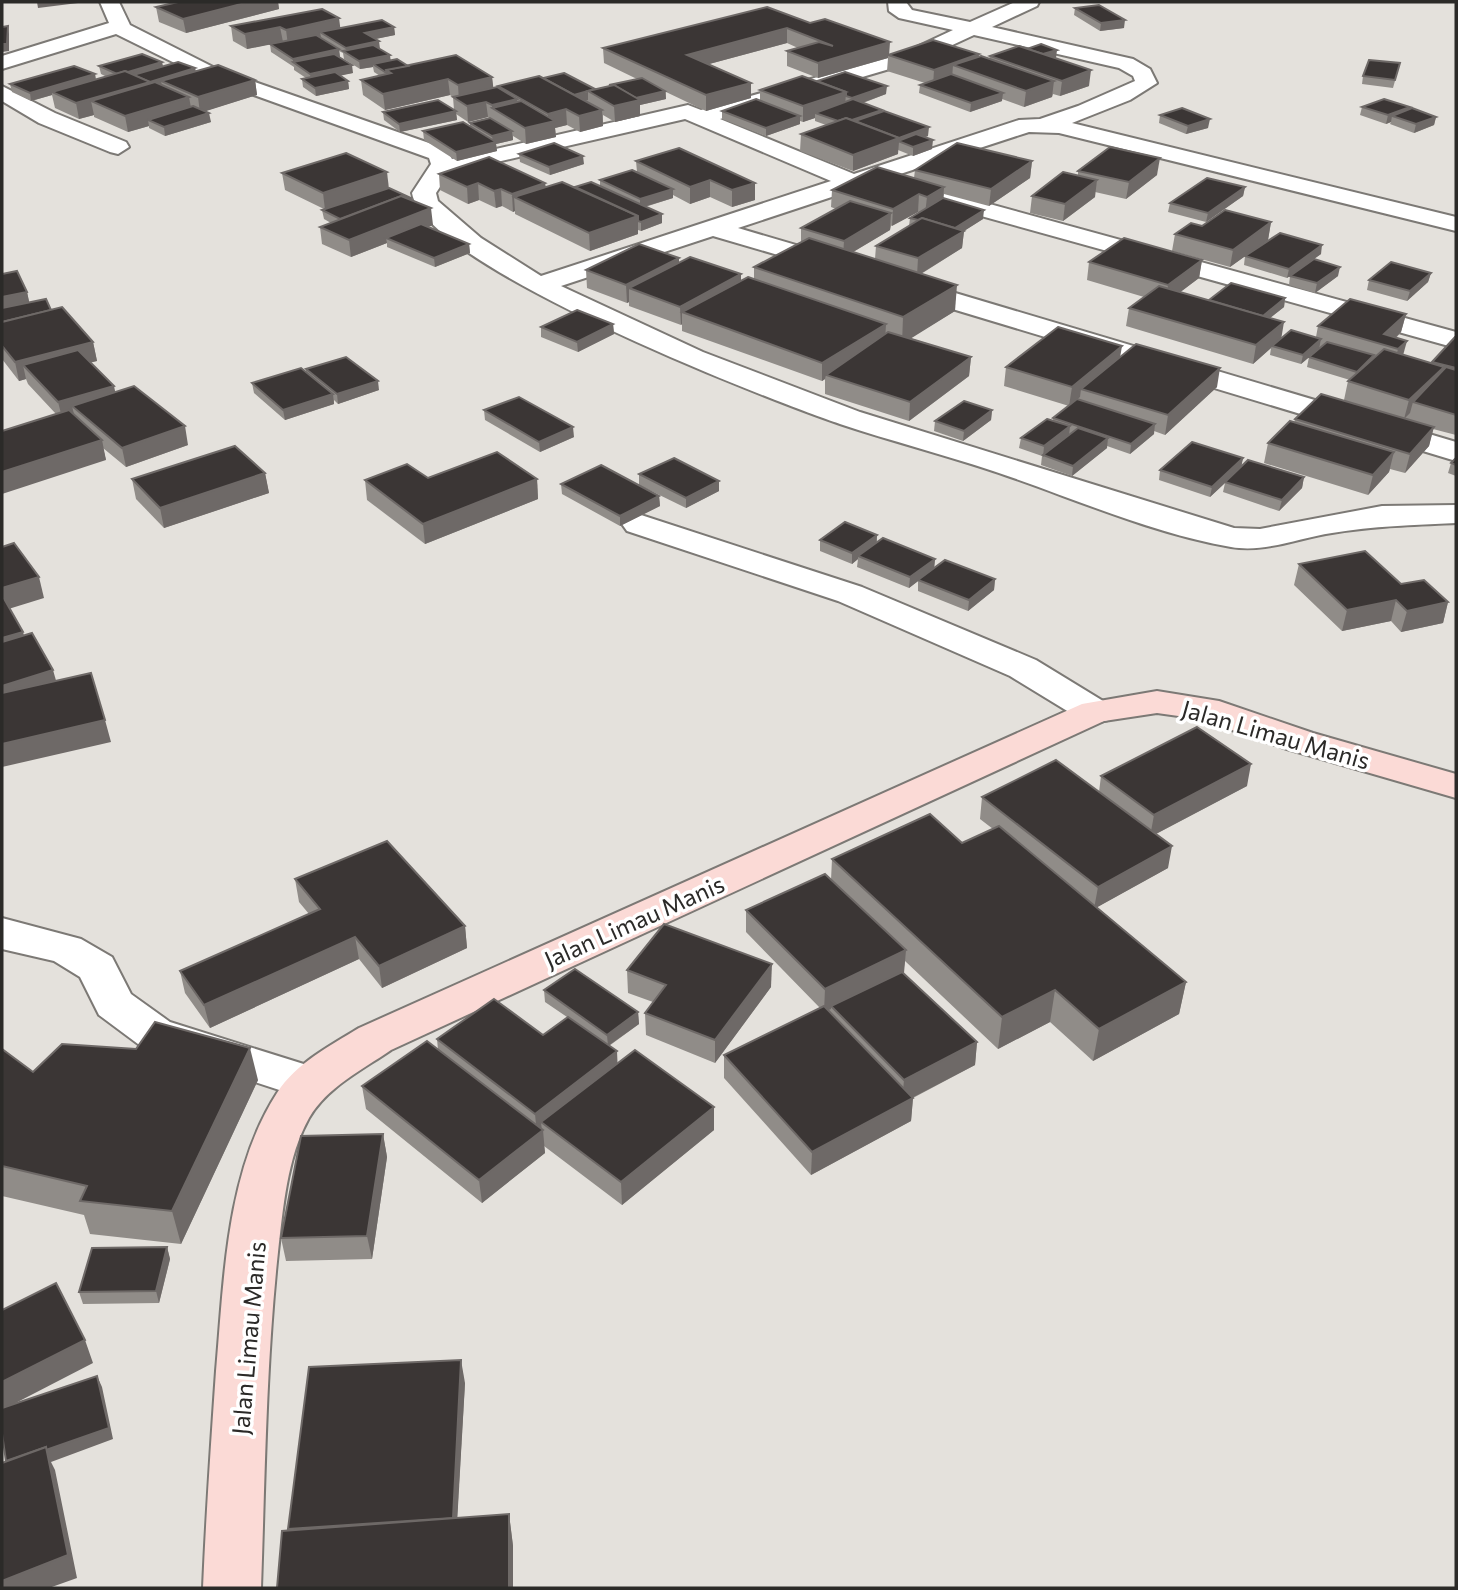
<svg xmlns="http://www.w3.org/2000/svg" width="1458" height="1590" viewBox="0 0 1458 1590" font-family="Commissioner,sans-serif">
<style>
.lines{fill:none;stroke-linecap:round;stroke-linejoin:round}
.street-casing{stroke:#7c7975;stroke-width:4}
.secondary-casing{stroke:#7c7975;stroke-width:4}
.street{fill:#fff;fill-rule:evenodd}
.secondary{fill:#fbdad6;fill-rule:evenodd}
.wall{fill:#908c88;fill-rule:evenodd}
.shaded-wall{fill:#6e6967}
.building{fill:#3b3635;stroke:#6e6967;stroke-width:2}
.labels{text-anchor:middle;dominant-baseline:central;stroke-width:7;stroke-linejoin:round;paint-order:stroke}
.street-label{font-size:24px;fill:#2b2a28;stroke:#fff}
</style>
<rect width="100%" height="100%" fill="#e4e1dc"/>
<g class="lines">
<defs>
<g id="street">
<path d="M100 2H119L130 25 215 68 446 149 452 159 688 105 701 110 906 52 953 30 899 18 889 11 888 2H906L912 10 970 22 1015 2H1039L1037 6 992 27 1133 59 1150 69 1157 83 1130 100 1072 123 1456 217V231L1059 133 1029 132 891 177 1456 332V348L884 189 880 184 883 180 738 228 847 260 851 265 847 270H829L713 236 561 286 703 352 860 412 1234 528 1260 529 1382 506 1456 505V523C1414 525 1373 526 1332 533 1298 538 1265 553 1231 547 1150 533 1071 497 993 471 942 454 891 441 840 424 766 399 424 265 412 193L431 164 429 158 201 76 116 34 2 69V56L109 23ZM974 35 1119 68 1133 76 1135 81 1078 106 1040 119 1019 120 854 174 720 119 920 60ZM685 119 831 181 541 276 481 238 438 201 436 193 449 173Z"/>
<path d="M2 86 55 113 126 142 129 147 118 154 110 152 39 123 2 101Z"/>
<path d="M905 278 1456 442V461L896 292 892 286 896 280Z"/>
<path d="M638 514 862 587 1036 660 1108 704 1113 712 1108 720 1095 723 1082 720 1010 676 838 601 627 531 622 524 627 517Z"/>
<path d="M2 918 81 939 112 957 131 994 170 1022 326 1071 333 1083 326 1095 310 1100 138 1044 99 1015 80 977 54 961 2 949Z"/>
</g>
<path id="secondary" d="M1157 691 1219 701 1313 733 1456 774V798L1287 749 1200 719 1157 713 1104 721 391 1050C362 1070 327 1087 309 1118 287 1157 283 1209 278 1252 266 1364 265 1476 261 1588H203C206 1516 211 1443 216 1371 224 1280 226 1172 277 1093 296 1063 330 1046 359 1028L1082 704Z"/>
</defs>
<!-- street casing -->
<use href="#street" class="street-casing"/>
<!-- secondary casing -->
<use href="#secondary" class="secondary-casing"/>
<!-- street -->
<use href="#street" class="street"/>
<!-- secondary -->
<use href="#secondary" class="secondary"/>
</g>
<!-- wall -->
<g class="wall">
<path d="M178 2H278L279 9 186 33 159 22 156 7Z"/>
<path d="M767 7 889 55 979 54 978 57 989 59 990 56 1056 58H1054L1089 86 1060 96 1053 94 1052 97 1024 107 1002 99V101L970 112 919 93 920 85 925 83 887 71 888 58 818 78 787 66V51L798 48 787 43 709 64 751 83V98L706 111 666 92V99L640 105V116L615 122 603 115V126L580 132 567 125 555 128 556 137 526 144 513 136V140L496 144 497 151 457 161 424 140 423 131 470 126V123L489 118 488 117 468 122 456 114 457 120 400 132 384 120 383 112 454 110 453 97 450 95 385 110 363 95 361 80 380 76 374 72 373 67 360 69 344 59 343 53 339 51 340 57 353 73 340 75 348 81 349 89 316 96 303 87 302 79 306 78 294 70V67L271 52 270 44 247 49 233 41 231 26 340 28 394 27 395 35 375 39 380 49 391 60 408 66 492 77 493 88 498 87V86L543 78 595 89 637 79 604 63 603 48Z"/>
<path d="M1075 8 1124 28 1100 31 1074 15Z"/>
<path d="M1400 63 1393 88 1362 84 1363 76Z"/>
<path d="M99 66H163L195 68 196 71 255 80 257 95 205 111 211 122 165 136 149 128V126L128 132 94 117V115L79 119 55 108 52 95 31 101 12 92 10 84 95 74 96 80 107 77 101 74Z"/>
<path d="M817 81 886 94 863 103 928 136 924 137 932 149 913 156 898 150V154L853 171 800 151 801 134 826 125 815 121V118L803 122 800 121V124L766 136 722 119V111L760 101V90Z"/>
<path d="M1362 107H1410L1409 109 1436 117 1434 125 1414 133 1390 124 1391 122 1386 124 1360 115Z"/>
<path d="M1160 115 1208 128 1186 134 1159 123Z"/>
<path d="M679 148 755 200 732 207 710 197 690 204 673 195V198L645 207 662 223 641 231 638 230V234L590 251 515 214V211L513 212 502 206 496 208 479 200 468 204 440 190 439 174 545 183 546 187 600 186V180L637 172 636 161Z"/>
<path d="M519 154 584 164 550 175 520 162Z"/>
<path d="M1032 161 1030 178 989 206 944 194 943 199 983 219 964 231 962 248 921 274 955 311 910 338 971 357 969 376 909 421 825 394V379L822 381 682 331V324L681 325 629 306V302L627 303 587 288 586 270 679 262 741 274V280L754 279V267L801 242V228L836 209 831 207 832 190 914 178 915 170ZM918 212H920L910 218 909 226 876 246 875 259 853 252 890 230 891 226Z"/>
<path d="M1078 171 1157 175 1126 199 1095 192V197L1063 221 1030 213 1032 196 1078 175Z"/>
<path d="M282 173 389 188 411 198 433 225 427 227 469 244 470 253 435 267 387 247V243L351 257 322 244 320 227 331 223 324 219 322 210 324 209 285 190Z"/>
<path d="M1245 187 1243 196 1206 222 1168 212 1170 203Z"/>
<path d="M1271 222 1268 240 1246 256 1321 254 1287 278 1244 265 1245 256 1230 267 1172 251 1175 234 1202 226Z"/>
<path d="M1202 260 1199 278 1180 292 1209 300 1285 298 1284 307 1270 318 1281 338 1316 337 1318 326 1406 314 1401 332 1396 338 1403 355 1432 363 1456 337V435L1433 429 1429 446 1405 473 1390 469 1389 472 1368 495 1264 463 1268 443 1294 423 1295 419 1344 400 1348 381 1350 380 1307 367 1309 357 1301 364 1270 355 1271 348 1253 364 1126 326 1129 308 1144 297 1087 280 1089 262Z"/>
<path d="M1431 273 1428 282 1407 301 1367 290 1369 280Z"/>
<path d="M2 274 27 292 29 302 51 310 93 342 97 361 90 362 115 392 188 445 126 467 103 448 106 460 56 414 28 384 26 379 19 381 2 359Z"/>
<path d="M1290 276H1338L1315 293 1289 285Z"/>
<path d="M613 324 614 334 578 352 541 337V327Z"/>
<path d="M1121 356 1217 387 1165 435 1154 431V434L1130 454 1107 446V448L1072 476 1041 465 1042 456 1019 448 1021 438 1053 420V418L1069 406 1004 386 1006 367Z"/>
<path d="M306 369 379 390 338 404 334 400V404L285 420 254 393 252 383 306 372Z"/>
<path d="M484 410 574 437 540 452 485 420Z"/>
<path d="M992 410 991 420 963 441 934 431 935 421Z"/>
<path d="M1243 458 1241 467 1304 477 1302 488 1279 511 1223 492 1225 483 1210 497 1159 480 1160 470Z"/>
<path d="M1456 458V476L1448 473 1451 463Z"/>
<path d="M265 473 269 493 164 528 136 499 132 479Z"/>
<path d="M639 474 719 491 686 508 639 485Z"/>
<path d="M428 478 537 479 538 499 425 544 367 500 365 480Z"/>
<path d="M561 484 659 496 660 506 620 526 562 494Z"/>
<path d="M877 535V543L935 559 934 569 995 579 994 590 968 611 918 591V581L909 588 857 567 858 559 852 564 820 551V540Z"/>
<path d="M1299 564 1401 584 1448 602 1443 623 1401 632 1391 621 1342 631 1294 585Z"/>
<path d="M1101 776 1247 786 1156 834 1168 868 1097 907 1186 982 1179 1014 1093 1061 1050 1022 998 1049 905 961 903 973 977 1042 975 1065 913 1098 911 1121 811 1175 724 1078V1055L820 1008 746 932V910L831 880 832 859 962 843 993 829 980 819 982 797 1099 792Z"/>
<path d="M295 879 465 926 467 948 382 988 359 959 210 1028 185 993 180 971 309 914 299 902Z"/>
<path d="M627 970 771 987 715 1063 646 1035 645 1013 653 1002 628 993Z"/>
<path d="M544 990 638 1012 639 1024 609 1046 617 1051V1064L714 1107V1130L622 1205 544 1146 545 1153 482 1203 366 1109 362 1086 438 1050 437 1039 543 1035 567 1017 545 1002Z"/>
<path d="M2 1049 33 1072 258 1080 181 1244 90 1234 84 1215 2 1196Z"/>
<path d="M383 1134 387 1157 372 1259 286 1261 281 1238Z"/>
<path d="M167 1247 170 1259 159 1303 83 1304 79 1292Z"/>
<path d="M465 1383 457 1518 509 1514 513 1546V1588H277L288 1529Z"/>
</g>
<!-- shaded-wall -->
<g class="shaded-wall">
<path d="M37 2H86L38 8Z"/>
<path d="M249 2H278L279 9 186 33 183 19Z"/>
<path d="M339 18 341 33 320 32 321 37 288 45 286 30Z"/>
<path d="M1125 20 1124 28 1100 31 1101 23Z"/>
<path d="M8 26 9 34V51L2 52V44Z"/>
<path d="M280 27 283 42 247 49 245 34Z"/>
<path d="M394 27 395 35 366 41 365 33Z"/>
<path d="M787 28V43L687 70V55Z"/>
<path d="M379 41 380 49 347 54 346 48Z"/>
<path d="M890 42 889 56 888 55V58L818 78V63Z"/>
<path d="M339 49 340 57 293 62V59Z"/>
<path d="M1057 50 1056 58 1034 65 1035 57Z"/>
<path d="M979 54 977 69 953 65 952 79 933 86 934 70Z"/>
<path d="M390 55 391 63 373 64V67L360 69 359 61Z"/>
<path d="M162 62 164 70 138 78 120 75Z"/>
<path d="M352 65 353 73 311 82 310 74Z"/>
<path d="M195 68 196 76 161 81 162 86 91 101 94 115 79 119 76 103Z"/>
<path d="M1091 70 1089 86 1060 96 1062 81Z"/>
<path d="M95 74 96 82 52 92V95L31 101 30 93Z"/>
<path d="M492 77 494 93 459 101 458 85Z"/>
<path d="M448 79 450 95 385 110 383 94Z"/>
<path d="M255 80 257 95 200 113 198 97Z"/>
<path d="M348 81 349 89 316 96 315 88Z"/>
<path d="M1054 81 1052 97 1024 107 1026 91Z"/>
<path d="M751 83V98L706 111V95Z"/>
<path d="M887 86 886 94 851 107 852 98Z"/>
<path d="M665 91 666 99 640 105V116L615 122 614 106 633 99Z"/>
<path d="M588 92V100L570 104 569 96Z"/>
<path d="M846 92 845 107 815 113V118L803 122V106Z"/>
<path d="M1003 93 1002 101 970 112 971 103Z"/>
<path d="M189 97 192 113 148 120 149 126 128 132 125 116Z"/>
<path d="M517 99 518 115 492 108V105Z"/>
<path d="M486 102 488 117 468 122 467 106Z"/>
<path d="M1410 107 1408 115 1392 116 1391 122 1386 124 1388 115Z"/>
<path d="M566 109 567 125 555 128 556 137 526 144 525 128 548 122V114Z"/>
<path d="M602 110 603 126 580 132 579 116Z"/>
<path d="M882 110V118L843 123Z"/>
<path d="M456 111 457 120 400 132 399 124Z"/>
<path d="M209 113 211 122 165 136 164 127Z"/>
<path d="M800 116V124L766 136V128Z"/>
<path d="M1436 117 1434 125 1414 133 1416 124Z"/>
<path d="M1210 119 1208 128 1186 134 1188 126Z"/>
<path d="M929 127 928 136 905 144 899 142 898 154 853 171V155Z"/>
<path d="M512 131 513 140 496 144 497 151 457 161 456 152 493 143 492 136Z"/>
<path d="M933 140 932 149 913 156V147Z"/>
<path d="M583 156 584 164 550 175 549 167Z"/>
<path d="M1160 158 1157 175 1126 199 1129 182Z"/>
<path d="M1032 161 1030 178 989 206 991 189Z"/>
<path d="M387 172 389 189 325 210 323 193Z"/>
<path d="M710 180V197L690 204V187Z"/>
<path d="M1097 180 1095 197 1063 221 1065 204Z"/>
<path d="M478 183 479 200 468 204 467 187Z"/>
<path d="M545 183 546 200 514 197 515 211 513 212 512 194Z"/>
<path d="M755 183V200L732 207V190Z"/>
<path d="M944 187 943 204 925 214 927 197Z"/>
<path d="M1245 187 1243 196 1206 222 1208 213Z"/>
<path d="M501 189 502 206 496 208 494 191Z"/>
<path d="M673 189V198L640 208V199Z"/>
<path d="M919 194 918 212 892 226 893 209Z"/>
<path d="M431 208 433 225 393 241 386 238 387 243 351 257 349 240Z"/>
<path d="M984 210 983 219 964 231 962 248 917 276 918 258 952 230Z"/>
<path d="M891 213 890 230 843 258 844 241Z"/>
<path d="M662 214V223L641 231V222Z"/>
<path d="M638 216V234L590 251 589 233Z"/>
<path d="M1271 222 1268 240 1230 267 1233 250Z"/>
<path d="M469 244 470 253 435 267 434 258Z"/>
<path d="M1322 245 1321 254 1287 278 1289 269Z"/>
<path d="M679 258V276L629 288V302L627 303 626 285Z"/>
<path d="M1202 260 1199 278 1166 303 1168 285Z"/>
<path d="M1340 267 1338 276 1315 293 1317 283Z"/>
<path d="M1431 273 1428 282 1407 301 1410 291Z"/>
<path d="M741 274V292L682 312V324L681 325 680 307Z"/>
<path d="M957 285 955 311 902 344 903 317Z"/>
<path d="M27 292 31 310 2 316V297Z"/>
<path d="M1285 298 1284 307 1257 328 1259 319Z"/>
<path d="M1406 314 1401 332 1387 346 1384 334Z"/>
<path d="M1284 322 1281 340 1272 346 1271 348 1253 364 1256 345Z"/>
<path d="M613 324 614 334 578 352 577 342Z"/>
<path d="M886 324 885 342 826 375 825 379 822 381V363Z"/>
<path d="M1321 339 1319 349 1301 364 1303 355Z"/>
<path d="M1407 341 1402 359 1393 368 1398 349Z"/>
<path d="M93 342 97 361 34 377 23 365 26 379 19 381 15 362Z"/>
<path d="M1122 346 1119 364 1081 389 1080 397 1069 406 1072 387Z"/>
<path d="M971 357 969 376 909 421 910 402Z"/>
<path d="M1444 367 1439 386 1413 402 1410 413 1404 419 1409 400Z"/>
<path d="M1220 368 1217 387 1165 435 1168 415Z"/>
<path d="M378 381 379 390 338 404 337 394Z"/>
<path d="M114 386 118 405 72 406 75 418 63 421 58 402Z"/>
<path d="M333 394 334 404 285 420 283 410Z"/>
<path d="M992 410 991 420 963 441 964 431Z"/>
<path d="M1155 424 1154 434 1130 454 1131 444Z"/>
<path d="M185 426 188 445 126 467 122 448Z"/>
<path d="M1070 426 1069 436 1043 457 1044 446Z"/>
<path d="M573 427 574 437 540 452 539 442Z"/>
<path d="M1434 427 1429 446 1405 473 1410 454Z"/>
<path d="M1108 438 1107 448 1072 476 1073 466Z"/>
<path d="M102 440 106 460 2 494V472Z"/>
<path d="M1394 452 1389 472 1368 495 1373 475Z"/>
<path d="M1243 458 1241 468 1210 497 1212 487Z"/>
<path d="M265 473 269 493 164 528 160 508Z"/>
<path d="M1304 477 1302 488 1279 511 1282 500Z"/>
<path d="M537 479 538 499 425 544 423 524Z"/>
<path d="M719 481V491L686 508V498Z"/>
<path d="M659 496 660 506 620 526V516Z"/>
<path d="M877 535 876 545 858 556V559L852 564V553Z"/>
<path d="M935 559 934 569 909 588 910 577Z"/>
<path d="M39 577 44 598 2 611V588Z"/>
<path d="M995 579 994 590 968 611 969 600Z"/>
<path d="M1396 600 1391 621 1342 631 1347 610Z"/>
<path d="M1448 602 1443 623 1401 632 1407 611Z"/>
<path d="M23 632 29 653 2 661V638Z"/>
<path d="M53 670 59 691 2 709V686Z"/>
<path d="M105 720 111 742 2 767V744Z"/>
<path d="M1251 764 1247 786 1150 837 1154 815Z"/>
<path d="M1172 846 1168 868 1094 909 1098 887Z"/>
<path d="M465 926 467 948 382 988 379 966Z"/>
<path d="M355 937 359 959 210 1028 204 1005Z"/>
<path d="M906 950 904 973 833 1008 831 1006V1009L824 1012 825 989Z"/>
<path d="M772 964 771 987 715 1063V1040Z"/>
<path d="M1186 982 1179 1014 1093 1061 1099 1029Z"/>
<path d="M1055 990 1050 1022 998 1049 1002 1017Z"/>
<path d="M638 1012 639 1024 608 1046 607 1035Z"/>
<path d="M977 1042 975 1065 902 1103 904 1080Z"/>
<path d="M250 1048 258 1080 181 1244 172 1211Z"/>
<path d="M617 1051 618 1074 541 1122 542 1131 543 1130 545 1153 482 1203 479 1180 537 1135 535 1114Z"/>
<path d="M913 1098 911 1121 811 1175 812 1152Z"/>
<path d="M714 1107V1130L622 1205 621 1182Z"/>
<path d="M383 1134 387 1157 372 1259 367 1236Z"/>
<path d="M167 1247 170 1259 159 1303 156 1291Z"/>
<path d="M85 1340 93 1363 2 1410V1382Z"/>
<path d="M461 1360 465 1383 456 1542 452 1520Z"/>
<path d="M97 1376 102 1387 113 1439 51 1462 55 1470 77 1578 49 1588H2L7 1464Z"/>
<path d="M509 1514 513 1546V1588H509Z"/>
</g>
<!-- building -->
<g class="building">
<path d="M178 2H249L183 19 156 7Z"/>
<path d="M1099 5 1125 20 1101 23 1075 8Z"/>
<path d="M767 7 810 23 825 19 890 42 818 63 787 51 819 42 833 46 787 28 687 55 751 83 706 95 603 48Z"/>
<path d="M322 9 339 18 286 30 280 27 245 34 231 26Z"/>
<path d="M382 20 394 27 365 33 379 41 346 48 320 32Z"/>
<path d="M8 26 7 44H2V27Z"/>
<path d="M316 35 339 49 293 59 270 44Z"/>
<path d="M933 40 979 54 934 70 888 55Z"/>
<path d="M1041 44 1057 50 1043 54 1027 49Z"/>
<path d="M373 45 390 55 359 61 343 51Z"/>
<path d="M1019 46 1091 70 1062 81 990 56Z"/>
<path d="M142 54 162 62 128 72 125 71 117 74 99 66Z"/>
<path d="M334 54 352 65 310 74 293 62Z"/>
<path d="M456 55 492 77 458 85 448 79 383 94 361 80 391 73 386 70Z"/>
<path d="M981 56 1054 81 1026 91 953 65Z"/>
<path d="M397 59 408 66 386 70 387 72H385L373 64Z"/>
<path d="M1369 60 1400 63 1395 80 1363 76Z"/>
<path d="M178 62 195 68 150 82 133 75Z"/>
<path d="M218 65 255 80 198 97 161 81Z"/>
<path d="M74 66 95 74 30 93 10 84Z"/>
<path d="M125 71 150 82 76 103 52 92Z"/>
<path d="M335 72 348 81 315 88 302 79Z"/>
<path d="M845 72 887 86 852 98 846 96V92L817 81Z"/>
<path d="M564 73 595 89 574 95 543 78Z"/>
<path d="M951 74 1003 93 971 103 920 85Z"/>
<path d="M539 76 602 110 579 116 566 109 548 114 498 86Z"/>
<path d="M802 76 846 92 803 106 760 90Z"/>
<path d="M642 78 665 91 636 98 614 85H609Z"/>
<path d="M155 82 189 97 125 116 91 101Z"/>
<path d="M614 85 640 100 614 106 588 91Z"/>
<path d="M497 87 517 99 492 105 486 102 467 106 453 97Z"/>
<path d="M756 99 800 116 766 128 722 111Z"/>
<path d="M853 99 882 110 852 120 846 118 838 121 815 113Z"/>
<path d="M1384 99 1410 107 1388 115 1362 107Z"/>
<path d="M438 100 456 111 399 124 383 112Z"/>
<path d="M521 101 555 121 525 128 492 108Z"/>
<path d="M193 106 209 113 164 127 148 120Z"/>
<path d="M1182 108 1210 119 1188 126 1160 115Z"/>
<path d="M1412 108 1436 117 1416 124 1392 116Z"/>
<path d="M884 111 929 127 899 138 855 121Z"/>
<path d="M490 118 512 131 492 136 470 123Z"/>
<path d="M846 118 899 138 853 155 801 134Z"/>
<path d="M463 122 496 142 456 152 423 131Z"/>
<path d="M916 134 933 140 913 147 898 141Z"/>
<path d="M554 143 583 156 549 167 519 154Z"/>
<path d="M957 143 1032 161 991 189 915 170Z"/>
<path d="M1110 147 1160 158 1129 182 1078 171Z"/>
<path d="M679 148 755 183 732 190 710 180 690 187 636 161Z"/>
<path d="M346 153 387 172 323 193 282 173Z"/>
<path d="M489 157 545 183 512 194 501 189 494 191 478 183 467 187 439 174Z"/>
<path d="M877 167 944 187 927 197 919 194 893 209 832 190Z"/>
<path d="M632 170 673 189 640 199 600 180Z"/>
<path d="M1063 172 1097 180 1065 204 1032 196Z"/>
<path d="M1207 178 1245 187 1208 213 1170 203Z"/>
<path d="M562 182 638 216 589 233 514 197Z"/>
<path d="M591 182 662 214 641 222 638 221V216L575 187Z"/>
<path d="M389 188 411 198 410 199 401 196 340 219 322 210Z"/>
<path d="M401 196 431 208 349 240 320 227Z"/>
<path d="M943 198 984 210 955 228 922 218 918 220 910 218Z"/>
<path d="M850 201 891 213 844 241 801 228Z"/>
<path d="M1225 210 1271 222 1233 250 1175 234 1191 223 1202 226Z"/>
<path d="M922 218 964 231 918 258 876 246Z"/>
<path d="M421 224 469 244 434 258 386 238Z"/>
<path d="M1280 233 1322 245 1289 269 1245 256Z"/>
<path d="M809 238 957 285 903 317 754 267Z"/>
<path d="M1124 238 1202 260 1168 285 1089 262Z"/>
<path d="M639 244 679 258 626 285 586 270Z"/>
<path d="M690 257 741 274 680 307 629 288Z"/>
<path d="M1314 259 1340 267 1317 283 1290 276Z"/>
<path d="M1391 262 1431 273 1410 291 1369 280Z"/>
<path d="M17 271 27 292 2 297V274Z"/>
<path d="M748 277 886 324 822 363 682 312Z"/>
<path d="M1231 283 1285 298 1263 316 1209 300Z"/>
<path d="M1159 286 1284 322 1256 345 1129 308Z"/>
<path d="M46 299 51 310 2 322V308Z"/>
<path d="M1350 299 1406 314 1384 334 1407 341 1398 349 1318 326Z"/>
<path d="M62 307 93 342 15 362 2 346V322Z"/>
<path d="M577 310 613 324 577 342 541 327Z"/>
<path d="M1058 327 1122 346 1072 387 1006 367Z"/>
<path d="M1291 330 1321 339 1303 355 1272 346Z"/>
<path d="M888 332 971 357 910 402 826 375Z"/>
<path d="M1455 337H1456V368L1432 362Z"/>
<path d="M1327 342 1374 355 1357 372 1309 357Z"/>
<path d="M1136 344 1220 368 1168 415 1081 389Z"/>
<path d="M1384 349 1444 367 1409 400 1348 381Z"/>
<path d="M78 350 114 386 58 402 23 365Z"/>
<path d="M346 357 378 381 337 394 306 369Z"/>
<path d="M1446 367 1456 370V415L1413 402Z"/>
<path d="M301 368 333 394 283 410 252 383Z"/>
<path d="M134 386 185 426 122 448 72 406Z"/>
<path d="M1321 394 1434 427 1410 454 1295 419Z"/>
<path d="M519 397 573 427 539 442 484 410Z"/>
<path d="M1077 399 1155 424 1131 444 1053 418Z"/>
<path d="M964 401 992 410 964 431 935 421Z"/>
<path d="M69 410 102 440 2 472V431Z"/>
<path d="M1047 419 1070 426 1044 446 1021 438Z"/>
<path d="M1290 421 1394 452 1373 475 1268 443Z"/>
<path d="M1078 428 1108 438 1073 466 1043 455Z"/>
<path d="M1192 442 1243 458 1212 487 1160 470Z"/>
<path d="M235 446 265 473 160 508 132 479Z"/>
<path d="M497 452 537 479 423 524 365 480 407 464 428 478Z"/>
<path d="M674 458 719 481 686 498 639 474Z"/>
<path d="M1456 458V465L1451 463Z"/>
<path d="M1248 460 1304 477 1282 500 1225 482Z"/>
<path d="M601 465 659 496 620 516 561 484Z"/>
<path d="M845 522 877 535 852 553 820 540Z"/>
<path d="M883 538 935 559 910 577 858 556Z"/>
<path d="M14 543 39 577 2 588V547Z"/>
<path d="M1365 551 1401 584 1424 580 1448 602 1407 611 1396 600 1347 610 1299 564Z"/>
<path d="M945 560 995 579 969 600 918 580Z"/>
<path d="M2 595 23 632 2 638Z"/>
<path d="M32 633 53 670 2 686V642Z"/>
<path d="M91 673 105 720 2 744V693Z"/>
<path d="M1197 727 1251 764 1154 815 1101 776Z"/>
<path d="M1056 760 1172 846 1098 887 982 797Z"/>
<path d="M930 814 962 843 999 826 1186 982 1099 1029 1055 990 1002 1017 832 859Z"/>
<path d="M387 841 465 926 379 966 355 937 204 1005 180 971 320 909 295 879Z"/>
<path d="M825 874 906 950 825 989 746 910Z"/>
<path d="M664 924 772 964 715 1040 645 1013 666 985 627 970Z"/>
<path d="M575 969 638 1012 607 1035 544 990Z"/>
<path d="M902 972 977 1042 904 1080 831 1006Z"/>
<path d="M494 999 543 1035 568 1017 617 1051 535 1114 437 1039Z"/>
<path d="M824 1006 913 1098 812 1152 724 1055Z"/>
<path d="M155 1022 250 1048 172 1211 80 1201 87 1186 2 1166V1049L33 1072 62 1044 136 1049Z"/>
<path d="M427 1041 543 1130 479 1180 362 1086Z"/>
<path d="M635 1050 714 1107 621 1182 541 1122Z"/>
<path d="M383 1134 367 1236 281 1238 301 1136Z"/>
<path d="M167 1247 156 1291 79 1292 92 1248Z"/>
<path d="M56 1283 85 1340 2 1382V1310Z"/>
<path d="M461 1360 453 1518 288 1529 309 1367Z"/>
<path d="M97 1376 109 1428 46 1450V1447L6 1461 2 1434V1408Z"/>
<path d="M46 1447 68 1555 2 1581V1463Z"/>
<path d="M509 1514V1588H277L282 1531Z"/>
</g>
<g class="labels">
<!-- street labels -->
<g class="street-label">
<text transform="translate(1276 734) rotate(16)">Jalan Limau Manis</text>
<text transform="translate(634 921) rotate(-24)">Jalan Limau Manis</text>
<text transform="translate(248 1338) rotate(-85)">Jalan Limau Manis</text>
</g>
</g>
<!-- border -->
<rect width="1458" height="1590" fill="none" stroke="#2b2a28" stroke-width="7"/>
</svg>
